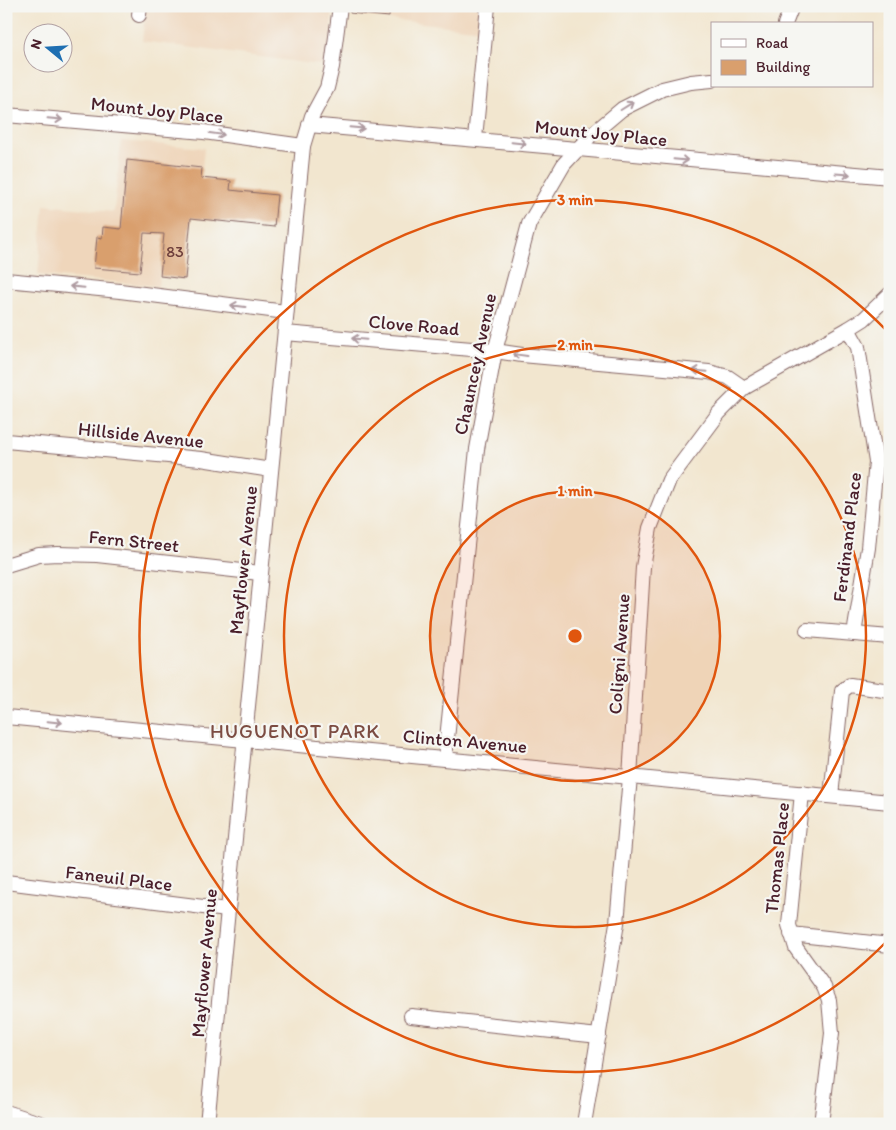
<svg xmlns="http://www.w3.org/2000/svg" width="896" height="1130" viewBox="0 0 896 1130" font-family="Itim,sans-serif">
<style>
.built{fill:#efd6bb}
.building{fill:#d99f6d}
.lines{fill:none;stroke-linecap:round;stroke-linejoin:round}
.minor-casing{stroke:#856564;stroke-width:16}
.minor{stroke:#fff;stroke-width:14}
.oneway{stroke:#ae9aa0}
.ring{fill:none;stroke:#e0560e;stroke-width:2.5}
.labels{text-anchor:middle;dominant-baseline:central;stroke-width:4.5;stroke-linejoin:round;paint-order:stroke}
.number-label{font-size:16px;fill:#6e3f3c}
.street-label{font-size:19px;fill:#4a1f2b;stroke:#f6f6f2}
.neighbourhood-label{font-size:20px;letter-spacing:1px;fill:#7c4c42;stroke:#f6f6f2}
.centre{fill:#e0560e;stroke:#f6f6f2;stroke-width:2.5}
.ring-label{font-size:15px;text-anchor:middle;font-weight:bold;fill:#e0560e;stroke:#f6f6f2;stroke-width:4.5;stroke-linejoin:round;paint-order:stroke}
</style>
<rect width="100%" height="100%" fill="#f6f6f2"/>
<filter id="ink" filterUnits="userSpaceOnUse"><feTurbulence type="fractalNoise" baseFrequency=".02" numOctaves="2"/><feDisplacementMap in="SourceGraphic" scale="10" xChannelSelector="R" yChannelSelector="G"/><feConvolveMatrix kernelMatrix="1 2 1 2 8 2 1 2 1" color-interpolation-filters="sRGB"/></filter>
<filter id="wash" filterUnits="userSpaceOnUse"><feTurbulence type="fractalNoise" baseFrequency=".0096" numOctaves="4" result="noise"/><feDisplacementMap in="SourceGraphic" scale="20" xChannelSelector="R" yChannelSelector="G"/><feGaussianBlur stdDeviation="1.12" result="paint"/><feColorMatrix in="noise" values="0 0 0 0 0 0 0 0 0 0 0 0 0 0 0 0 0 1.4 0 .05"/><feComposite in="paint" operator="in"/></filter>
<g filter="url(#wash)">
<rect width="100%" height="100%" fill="#f2e6cf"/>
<!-- built -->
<g class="built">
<path d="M146 6H333L328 66 142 41Z"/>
<path d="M348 6H484L481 30 347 14Z"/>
<path d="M121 141 204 148 200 189 165 223 158 286 38 275 44 205 114 212Z"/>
</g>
<g id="blocks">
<!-- building -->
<g class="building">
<path d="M350 6H390L389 17 350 13Z"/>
<path d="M127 160 202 168 201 178 231 181 230 190 277 195 274 227 191 218 185 279 160 276 164 234 144 233 140 272 94 268 97 237 102 238 103 227 121 229Z"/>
</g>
</g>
</g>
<g filter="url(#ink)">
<use href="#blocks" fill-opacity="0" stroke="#856564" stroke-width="1"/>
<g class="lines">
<defs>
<g id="minor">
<path d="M139 15 140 6"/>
<path d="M785 24 792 6"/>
<path d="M6 115 204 132 303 146"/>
<path d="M309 125 890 177"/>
<path d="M475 138 488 6"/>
<path d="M6 280 120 291 286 312"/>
<path d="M848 329 858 347 876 462 868 548 854 634"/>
<path d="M285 333 495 351 522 355 709 372 728 377 744 388"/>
<path d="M6 441 201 459 271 470"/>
<path d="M6 565 39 555 58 554 97 555 260 573"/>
<path d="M807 630 890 637"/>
<path d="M6 717 890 802"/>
<path d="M445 758 477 449 495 351 529 224 564 164 590 136 622 109 662 89 691 82 712 80"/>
<path d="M802 793 789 925 796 948 824 987 829 1000 832 1033 821 1124"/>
<path d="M831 796 842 691 850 685 890 691"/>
<path d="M6 882 227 910"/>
<path d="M791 934 890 945"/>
<path d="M411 1016 599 1036"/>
<path d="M6 1112 43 1124"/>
<path d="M207 1124 303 146 312 116 327 88 332 67 340 6"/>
<path d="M584 1124 617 923 630 777 643 567 650 528 669 480 719 413 744 388 848 329 864 319 890 294"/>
</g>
</defs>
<!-- minor casing -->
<use href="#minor" class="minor-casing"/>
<!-- minor -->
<use href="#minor" class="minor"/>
</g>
<!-- one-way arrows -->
<defs><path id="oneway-shaft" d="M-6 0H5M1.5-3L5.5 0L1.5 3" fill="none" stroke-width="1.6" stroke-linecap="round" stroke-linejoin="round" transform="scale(1.25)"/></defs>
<g class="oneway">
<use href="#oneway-shaft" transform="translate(627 106) rotate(-32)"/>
<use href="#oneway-shaft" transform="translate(55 119) rotate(5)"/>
<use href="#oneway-shaft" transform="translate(357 128) rotate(5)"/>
<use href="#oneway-shaft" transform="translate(217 134) rotate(8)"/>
<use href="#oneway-shaft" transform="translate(519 143) rotate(6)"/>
<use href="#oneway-shaft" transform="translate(681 160) rotate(5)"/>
<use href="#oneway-shaft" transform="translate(843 174) rotate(4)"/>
<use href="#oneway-shaft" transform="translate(77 287) rotate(-175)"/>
<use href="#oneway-shaft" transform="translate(238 306) rotate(-173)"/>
<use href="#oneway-shaft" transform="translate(359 339) rotate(-175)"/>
<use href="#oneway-shaft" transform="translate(520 355) rotate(-172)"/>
<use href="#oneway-shaft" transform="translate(700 371) rotate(-175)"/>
<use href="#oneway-shaft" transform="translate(55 722) rotate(6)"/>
</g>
</g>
<!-- distance rings -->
<circle cx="575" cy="636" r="145" fill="#e0560e" fill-opacity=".12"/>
<g class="ring">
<circle cx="575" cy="636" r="145"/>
<circle cx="575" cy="636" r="291"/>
<path d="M889 939A436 436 0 1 1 889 333"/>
</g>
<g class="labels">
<!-- number labels -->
<g class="number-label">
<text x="175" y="251">83</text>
</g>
<!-- street labels -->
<g class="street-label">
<text transform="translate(157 110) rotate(6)">Mount Joy Place</text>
<text transform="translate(601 133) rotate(6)">Mount Joy Place</text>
<text transform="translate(414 325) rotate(5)">Clove Road</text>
<text transform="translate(475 364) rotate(-78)">Chauncey Avenue</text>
<text transform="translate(141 435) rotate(6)">Hillside Avenue</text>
<text transform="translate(847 537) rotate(-83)">Ferdinand Place</text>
<text transform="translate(134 541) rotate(6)">Fern Street</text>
<text transform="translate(243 560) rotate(-84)">Mayflower Avenue</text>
<text transform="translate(619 654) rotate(-86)">Coligni Avenue</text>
<text transform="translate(465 741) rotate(5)">Clinton Avenue</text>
<text transform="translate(777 858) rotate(-84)">Thomas Place</text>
<text transform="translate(119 878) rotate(7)">Faneuil Place</text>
<text transform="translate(204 963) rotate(-85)">Mayflower Avenue</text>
</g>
<!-- neighbourhood labels -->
<g class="neighbourhood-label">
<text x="295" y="731">HUGUENOT PARK</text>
</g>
</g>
<circle cx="575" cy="636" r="8" class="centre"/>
<g class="ring-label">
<text x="575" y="205">3 min</text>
<text x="575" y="350">2 min</text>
<text x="575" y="496">1 min</text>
</g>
<!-- margin -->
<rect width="896" height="1130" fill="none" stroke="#f6f6f2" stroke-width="25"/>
<!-- legend -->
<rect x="711" y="22" width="162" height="65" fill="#f6f6f2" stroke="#b1a0a2"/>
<rect x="721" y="39" width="25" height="8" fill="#ffffff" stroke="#b1a0a2"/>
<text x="756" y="48" font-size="15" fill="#4a1f2b">Road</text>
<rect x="721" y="60" width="25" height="15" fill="#d99f6d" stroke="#b1a0a2"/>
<text x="756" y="72" font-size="15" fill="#4a1f2b">Building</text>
<!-- north arrow -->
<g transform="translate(48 48) rotate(288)"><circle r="24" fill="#f6f6f2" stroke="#b1a0a2"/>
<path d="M0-4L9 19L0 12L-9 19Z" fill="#1f6fb2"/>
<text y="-8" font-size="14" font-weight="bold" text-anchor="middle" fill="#4a1f2b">N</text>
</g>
</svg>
